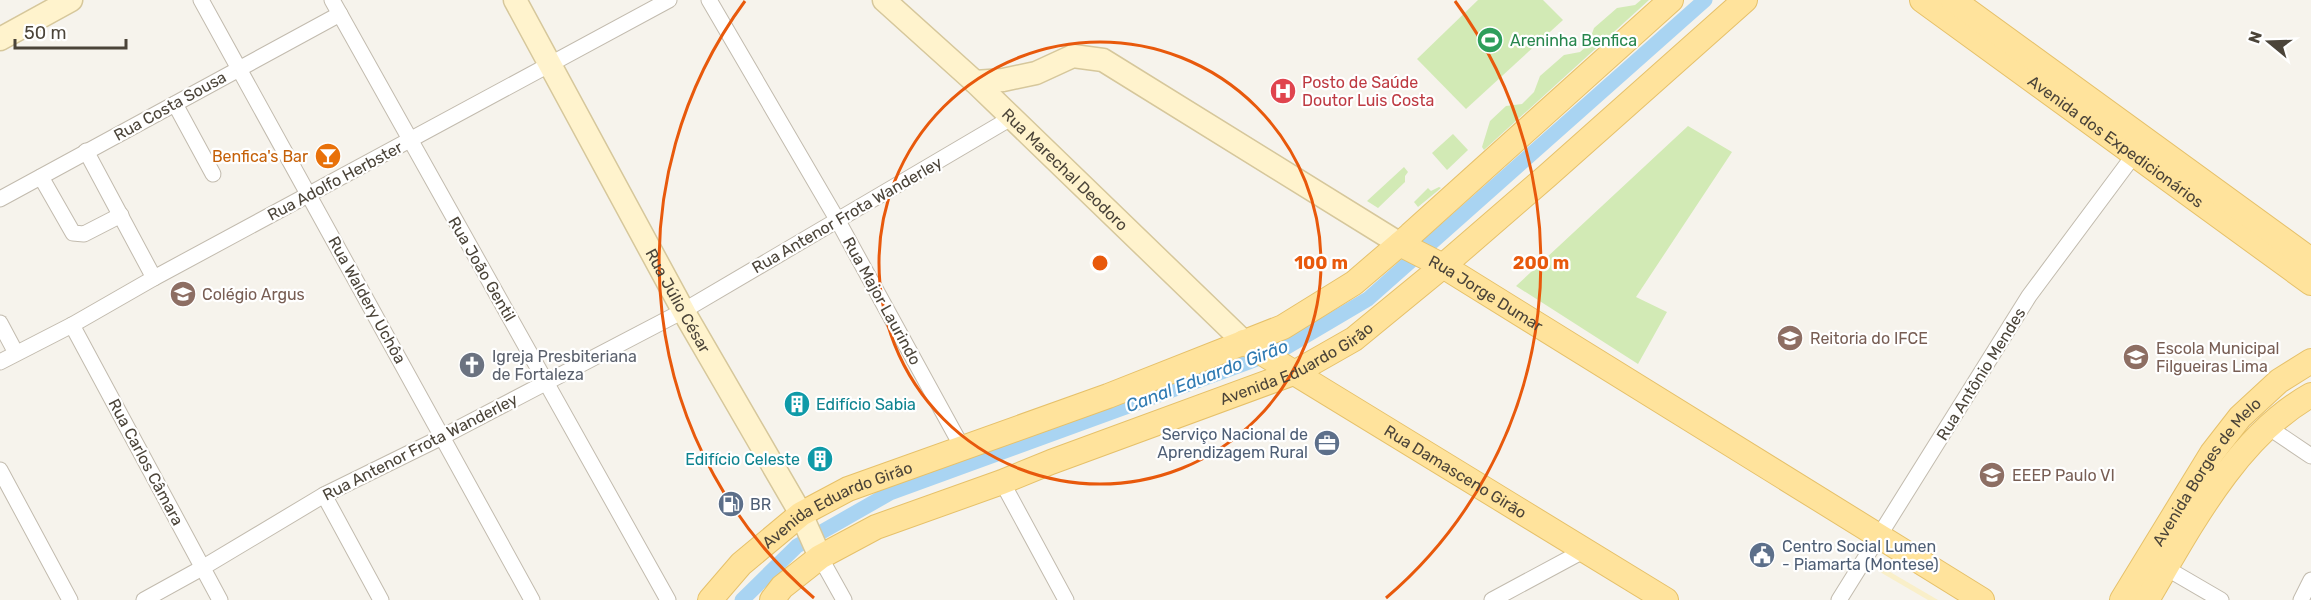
<svg xmlns="http://www.w3.org/2000/svg" width="2311" height="600" viewBox="0 0 2311 600" font-family="Rubik,sans-serif">
<style>
.green{fill:#d2eab5}
.sand{fill:#f9efc9}
.lines{fill:none;stroke-linecap:round;stroke-linejoin:round}
.canal{stroke:#a9d4f2;stroke-width:15}
.street-casing{stroke:#c2bbae;stroke-width:17}
.secondary-casing{stroke:#d6c79b;stroke-width:25}
.primary-casing{stroke:#e6c16a;stroke-width:26}
.street{stroke:#fff;stroke-width:15}
.secondary{stroke:#fff3cd;stroke-width:22}
.primary{stroke:#ffe39c;stroke-width:24}
.ring{fill:none;stroke:#e8590c;stroke-width:3}
.labels{text-anchor:middle;dominant-baseline:central;stroke-width:4.5;stroke-linejoin:round;paint-order:stroke}
.leisure-label{font-size:16px;fill:#27864d;stroke:#fff;text-anchor:start}
.health-label{font-size:16px;fill:#be3a42;stroke:#fff;text-anchor:start}
.street-label{font-size:16px;fill:#4b4439;stroke:#fff}
.food-label{font-size:16px;fill:#c56008;stroke:#fff;text-anchor:end}
.education-label{font-size:16px;fill:#785e54;stroke:#fff;text-anchor:start}
.worship-label{font-size:16px;fill:#5b616d;stroke:#fff;text-anchor:start}
.culture-label{font-size:16px;fill:#0d838f;stroke:#fff;text-anchor:start}
.service-label{font-size:16px;fill:#4e5e75;stroke:#fff;text-anchor:start}
.water-label{font-size:18px;font-style:italic;fill:#2e7ab2;stroke:#fff}
.centre{fill:#e8590c;stroke:#fff;stroke-width:3}
.ring-label{font-size:18px;text-anchor:middle;font-weight:bold;fill:#e8590c;stroke:#fff;stroke-width:4.5;stroke-linejoin:round;paint-order:stroke}
</style>
<rect width="100%" height="100%" fill="#f6f3ec"/>
<!-- green -->
<g class="green">
<path d="M1478 0H1543L1563 20 1466 109 1417 59Z"/>
<path d="M1641 0H1649L1484 150 1482 147 1490 121 1506 106 1522 104 1534 92 1540 76 1564 55 1580 52 1588 45 1594 28 1617 8 1635 5Z"/>
<path d="M1688 126 1732 152 1636 297 1667 312 1638 364 1516 286Z"/>
<path d="M1453 134 1468 150 1447 170 1432 153Z"/>
<path d="M1404 167 1408 172 1405 176V182L1378 208 1367 201Z"/>
<path d="M1439 187 1441 188 1418 207 1414 202 1428 188 1431 191Z"/>
</g>
<!-- sand -->
<path class="sand" d="M1885 569 1938 600H1928L1880 572Z"/>
<g class="lines">
<!-- canal -->
<path class="canal" d="M742 600 797 546 890 493 1249 362 1285 348 1368 299 1705 0"/>
<defs>
<g id="street">
<path d="M201 0 532 600"/>
<path d="M332 0 668 600"/>
<path d="M709 0 838 221 962 447"/>
<path d="M175 104 213 174"/>
<path d="M86 151 154 278"/>
<path d="M41 177 73 233 84 234 121 215"/>
<path d="M0 199 340 14"/>
<path d="M0 323 16 353"/>
<path d="M72 325 220 600"/>
<path d="M0 362 72 325 154 278 669 0"/>
<path d="M2268 427 2311 456"/>
<path d="M0 470 70 600"/>
<path d="M1002 482 1066 600"/>
<path d="M324 495 381 600"/>
<path d="M820 557 844 600"/>
<path d="M2166 568 2221 600"/>
<path d="M144 600 202 568 324 495 438 439 683 311 1011 118"/>
<path d="M1492 600 1585 550"/>
<path d="M1839 600 2029 296 2134 155"/>
<path d="M2301 600 2311 580"/>
</g>
<g id="secondary">
<path id="s1" d="M515 0 685 314 801 514 820 557"/>
<path id="s2" d="M884 0 975 82 1244 342"/>
<path d="M0 39 71 0"/>
<path d="M975 82 1003 80 1036 73 1073 56 1103 60 1400 244"/>
</g>
<g id="primary">
<path id="s3" d="M1922 0 2311 283"/>
<path d="M1953 0 2311 260"/>
<path id="s4" d="M1400 244 1443 266 1982 600"/>
<path id="s5" d="M1244 342 1666 600"/>
<path id="s6" d="M710 600 741 564 801 514 848 489 1108 396 1283 327 1354 283 1410 235 1671 0"/>
<path id="s7" d="M772 600 782 587 820 557 876 527 1002 482 1051 462 1296 372 1354 339 1443 266 1547 176 1745 0"/>
<path id="s8" d="M2122 600 2212 453 2240 417 2279 381 2311 361"/>
<path d="M2147 600C2189 529 2236 437 2311 395"/>
</g>
</defs>
<!-- street casing -->
<use href="#street" class="street-casing"/>
<!-- secondary casing -->
<use href="#secondary" class="secondary-casing"/>
<!-- primary casing -->
<use href="#primary" class="primary-casing"/>
<!-- street -->
<use href="#street" class="street"/>
<!-- secondary -->
<use href="#secondary" class="secondary"/>
<!-- primary -->
<use href="#primary" class="primary"/>
</g>
<!-- distance rings -->
<g class="ring">
<circle cx="1100" cy="263" r="221"/>
<path d="M814 598A441 441 0 0 1 745 1M1455 1A441 441 0 0 1 1386 598"/>
</g>
<!-- icons -->
<defs>
<symbol id="stadium-disc" viewBox="-11 -11 22 22"><circle r="9.5" fill="#2e9e5b" stroke="#fff"/><path d="M0-5a6.5 5 0 1 0 0 10a6.5 5 0 1 0 0-10ZM-3.5-1.8h7v3.6h-7Z" fill="#fff"/></symbol>
<symbol id="hospital-disc" viewBox="-11 -11 22 22"><circle r="9.5" fill="#e0444e" stroke="#fff"/><path d="M-5-5h3v3.5h4V-5h3V5h-3V1.5h-4V5h-3Z" fill="#fff"/></symbol>
<symbol id="bar-disc" viewBox="-11 -11 22 22"><circle r="9.5" fill="#e8710a" stroke="#fff"/><path d="M-6-5H6L.8 .8V4.5H3.5V6h-7V4.5H-.8V.8Z" fill="#fff"/></symbol>
<symbol id="school-disc" viewBox="-11 -11 22 22"><circle r="9.5" fill="#8d6e63" stroke="#fff"/><path d="M0-5L7-2L0 1L-7-2ZM-4 1L0 2.5L4 1V4Q0 6-4 4Z" fill="#fff"/></symbol>
<symbol id="university-disc" viewBox="-11 -11 22 22"><circle r="9.5" fill="#8d6e63" stroke="#fff"/><path d="M0-5L7-2L0 1L-7-2ZM-4 1L0 2.5L4 1V4Q0 6-4 4Z" fill="#fff"/></symbol>
<symbol id="church-disc" viewBox="-11 -11 22 22"><circle r="9.5" fill="#6b7280" stroke="#fff"/><path d="M-1.2-6h2.4v3.5h3.3v2.4h-3.3V6h-2.4V-.1h-3.3v-2.4h3.3Z" fill="#fff"/></symbol>
<symbol id="building-disc" viewBox="-11 -11 22 22"><circle r="9.5" fill="#0f9aa8" stroke="#fff"/><path d="M-4-6H4V6H1V3H-1V6H-4ZM-2.5-4.3h1.7v1.8h-1.7ZM.8-4.3h1.7v1.8H.8ZM-2.5-1h1.7V.8h-1.7ZM.8-1h1.7V.8H.8Z" fill="#fff"/></symbol>
<symbol id="office-disc" viewBox="-11 -11 22 22"><circle r="9.5" fill="#5c6f8a" stroke="#fff"/><path d="M-6-3h4V-5.5h4V-3h4V5H-6ZM-1-4.5V-3h2v-1.5ZM-6 0V1H6V0Z" fill="#fff"/></symbol>
<symbol id="fuel-disc" viewBox="-11 -11 22 22"><circle r="9.5" fill="#5c6f8a" stroke="#fff"/><path d="M-5.5-6h7V0h2V4h1.3V-2.5L3-4.5l.8-.8L6-3V5H2.5V1h-1V6h-7ZM-4.2-4.7v3.2H.2V-4.7Z" fill="#fff"/></symbol>
<symbol id="civic-disc" viewBox="-11 -11 22 22"><circle r="9.5" fill="#5c6f8a" stroke="#fff"/><path d="M-.6-6.5H3V-4.5H.6V-3L4-1V1h2V6H-6V1h2V-1L-.6-3ZM-1.2 2.5V6h2.4V2.5Z" fill="#fff"/></symbol>
</defs>
<g fill-rule="evenodd">
<use href="#stadium-disc" x="1475" y="25" width="30" height="30"/>
<use href="#hospital-disc" x="1268" y="76" width="30" height="30"/>
<use href="#bar-disc" x="313" y="141" width="30" height="30"/>
<use href="#school-disc" x="168" y="279" width="30" height="30"/>
<use href="#university-disc" x="1775" y="323" width="30" height="30"/>
<use href="#school-disc" x="2121" y="342" width="30" height="30"/>
<use href="#church-disc" x="457" y="350" width="30" height="30"/>
<use href="#building-disc" x="782" y="389" width="30" height="30"/>
<use href="#office-disc" x="1312" y="428" width="30" height="30"/>
<use href="#building-disc" x="805" y="444" width="30" height="30"/>
<use href="#school-disc" x="1977" y="460" width="30" height="30"/>
<use href="#fuel-disc" x="716" y="489" width="30" height="30"/>
<use href="#civic-disc" x="1747" y="540" width="30" height="30"/>
</g>
<g class="labels">
<!-- leisure labels -->
<g class="leisure-label">
<text x="1510" y="40">Areninha Benfica</text>
</g>
<!-- health labels -->
<g class="health-label">
<text x="1302" y="82">Posto de Saúde<tspan x="1302" dy="18">Doutor Luis Costa</tspan></text>
</g>
<!-- street labels -->
<g class="street-label">
<text transform="translate(170 106) rotate(-29)">Rua Costa Sousa</text>
<text stroke="none"><textPath href="#s3" startOffset="240">Avenida dos Expedicionários</textPath></text>
<text stroke="none"><textPath href="#s2" startOffset="248">Rua Marechal Deodoro</textPath></text>
<text transform="translate(335 181) rotate(-28)">Rua Adolfo Herbster</text>
<text transform="translate(847 215) rotate(-30)">Rua Antenor Frota Wanderley</text>
<text transform="translate(482 269) rotate(60)">Rua João Gentil</text>
<text stroke="none"><textPath href="#s4" startOffset="99">Rua Jorge Dumar</textPath></text>
<text transform="translate(367 300) rotate(61)">Rua Waldery Uchôa</text>
<text stroke="none"><textPath href="#s1" startOffset="342">Rua Júlio César</textPath></text>
<text transform="translate(882 301) rotate(61)">Rua Major Laurindo</text>
<text stroke="none"><textPath href="#s7" startOffset="580">Avenida Eduardo Girão</textPath></text>
<text transform="translate(1981 374) rotate(-58)">Rua Antônio Mendes</text>
<text transform="translate(420 447) rotate(-27)">Rua Antenor Frota Wanderley</text>
<text transform="translate(146 462) rotate(62)">Rua Carlos Câmara</text>
<text stroke="none"><textPath href="#s5" startOffset="248">Rua Damasceno Girão</textPath></text>
<text stroke="none"><textPath href="#s8" startOffset="154">Avenida Borges de Melo</textPath></text>
<text stroke="none"><textPath href="#s6" startOffset="162">Avenida Eduardo Girão</textPath></text>
</g>
<!-- food labels -->
<g class="food-label">
<text x="308" y="156">Benfica's Bar</text>
</g>
<!-- education labels -->
<g class="education-label">
<text x="202" y="294">Colégio Argus</text>
<text x="1810" y="338">Reitoria do IFCE</text>
<text x="2156" y="348">Escola Municipal<tspan x="2156" dy="18">Filgueiras Lima</tspan></text>
<text x="2012" y="475">EEEP Paulo VI</text>
</g>
<!-- worship labels -->
<g class="worship-label">
<text x="492" y="356">Igreja Presbiteriana<tspan x="492" dy="18">de Fortaleza</tspan></text>
</g>
<!-- culture labels -->
<g class="culture-label">
<text x="816" y="404">Edifício Sabia</text>
<text x="800" y="459" text-anchor="end">Edifício Celeste</text>
</g>
<!-- service labels -->
<g class="service-label">
<text x="1308" y="434" text-anchor="end">Serviço Nacional de<tspan x="1308" dy="18">Aprendizagem Rural</tspan></text>
<text x="750" y="504">BR</text>
<text x="1782" y="546">Centro Social Lumen<tspan x="1782" dy="18">- Piamarta (Montese)</tspan></text>
</g>
<!-- water labels -->
<g class="water-label">
<text transform="translate(1207 376) rotate(-21)">Canal Eduardo Girão</text>
</g>
</g>
<circle cx="1100" cy="263" r="9" class="centre"/>
<g class="ring-label">
<text x="1321" y="269">100 m</text>
<text x="1541" y="269">200 m</text>
</g>
<!-- north arrow -->
<g transform="translate(2269 42) rotate(289)" stroke="#ffffff" stroke-width="4.5" paint-order="stroke">
<path d="M0-4.5L10 22L0 15L-10 22Z" fill="#4b4439"/>
<text y="-9" font-size="16" font-weight="bold" text-anchor="middle" fill="#4b4439">N</text>
</g>
<!-- scale -->
<path d="M15 39v9h111v-9" fill="none" stroke="#4b4439" stroke-width="3"/>
<text x="24" y="39" font-size="18" fill="#4b4439" stroke="#ffffff" stroke-width="4.5" paint-order="stroke">50 m</text>
</svg>
